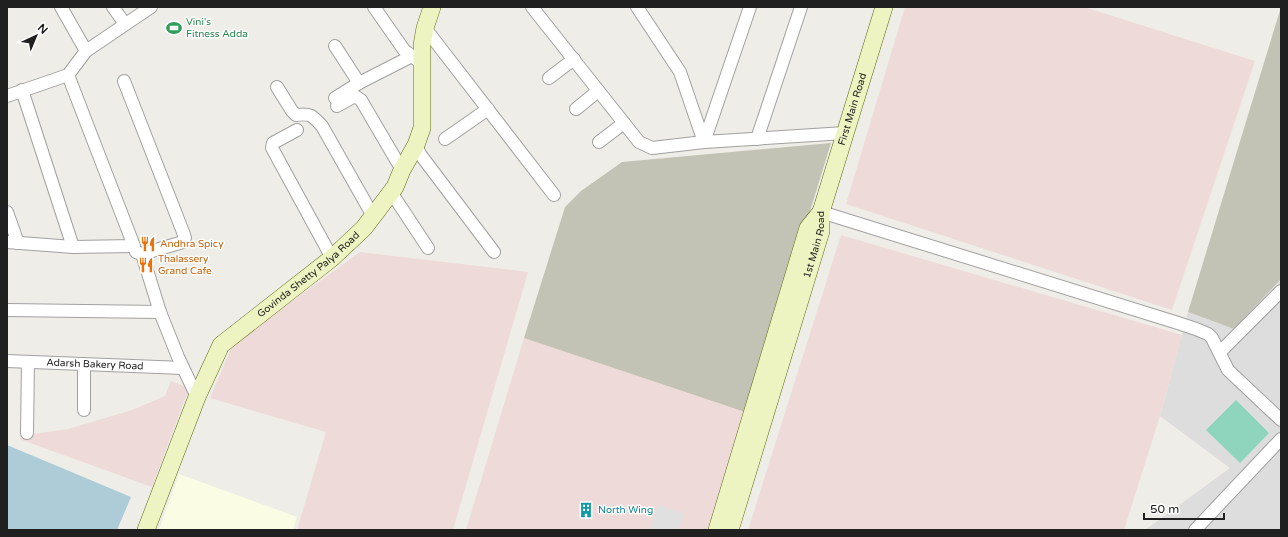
<svg xmlns="http://www.w3.org/2000/svg" width="1288" height="537" viewBox="0 0 1288 537" font-family="'Varela Round',sans-serif">
<style>
.residential{fill:#dedddd}
.commercial{fill:#eedbd9}
.education{fill:#fbfce4}
.construction{fill:#c2c3b4}
.pitch{fill:#8fd5bd}
.parking{fill:#e0e0e0}
.water{fill:#adccd8}
.lines{fill:none;stroke-linecap:round;stroke-linejoin:round}
.street-casing{stroke:#a1a1a1;stroke-width:14}
.secondary-casing{stroke:#5e6c12;stroke-width:18}
.street{stroke:#fff;stroke-width:12}
.secondary{stroke:#eef3c2;stroke-width:17}
.labels{text-anchor:middle;dominant-baseline:central;stroke-width:3;stroke-linejoin:round;paint-order:stroke}
.leisure-label{font-size:10px;fill:#27864d;stroke:#fff;text-anchor:start}
.street-label{font-size:10px;fill:#202020;stroke:#fff}
.food-label{font-size:10px;fill:#c56008;stroke:#fff;text-anchor:start}
.culture-label{font-size:10px;fill:#0d838f;stroke:#fff;text-anchor:start}
</style>
<rect width="100%" height="100%" fill="#efede7"/>
<!-- residential -->
<path class="residential" d="M1281 279V530H1145L1230 468 1160 416 1188 312 1234 329Z"/>
<!-- commercial -->
<g class="commercial">
<path d="M905 7H1084L1255 61 1172 310 846 204Z"/>
<path d="M841 235 1182 335 1160 416 1124 530H748Z"/>
<path d="M360 252 528 272 453 530H297L326 432 210 398 233 344Z"/>
<path d="M524 338 748 413 712 530H466Z"/>
<path d="M171 381 189 388 152 487 19 439 33 434 68 429 132 410 165 396Z"/>
</g>
<!-- education -->
<path class="education" d="M179 474 297 517 293 530H159Z"/>
<!-- construction -->
<g class="construction">
<path d="M1281 7V279L1234 329 1188 312Z"/>
<path d="M831 143 748 413 524 338 565 207 581 191 622 162Z"/>
</g>
<!-- pitch -->
<path class="pitch" d="M1236 400 1269 433 1240 463 1206 430Z"/>
<!-- parking -->
<path class="parking" d="M658 505 684 513 679 530H650Z"/>
<!-- water -->
<path class="water" d="M7 445 131 497 117 530H7Z"/>
<g class="lines">
<defs>
<g id="street">
<path d="M61 7 86 51"/>
<path d="M113 7 125 24"/>
<path d="M374 7 404 50 417 60"/>
<path d="M532 7 639 142 652 148 704 142 845 133"/>
<path d="M637 7 680 72 704 142"/>
<path d="M425 28 554 195"/>
<path d="M335 46 359 83"/>
<path d="M549 78 574 59"/>
<path d="M124 81 183 232 185 238 183 242 142 254"/>
<path d="M277 87 292 111 296 115C310 113 312 115 322 126L373 216"/>
<path d="M22 90 73 247"/>
<path d="M7 96 68 75 86 51 151 7"/>
<path d="M335 98 359 83 412 56"/>
<path d="M337 106 355 96 361 100 402 170"/>
<path d="M576 109 598 91"/>
<path d="M297 130 273 143 272 148 332 258"/>
<path d="M445 139 488 109"/>
<path d="M757 139 801 7"/>
<path d="M599 142 624 123"/>
<path d="M704 142 750 7"/>
<path d="M416 145 420 154 494 252"/>
<path d="M391 192 428 248"/>
<path d="M7 212 18 243"/>
<path d="M821 212 1178 323 1196 329 1208 334 1212 338 1228 370 1281 420"/>
<path d="M7 242 73 247 134 246 68 75"/>
<path d="M136 252 142 254 160 312 178 357 197 397"/>
<path d="M7 310 160 312"/>
<path d="M1220 352 1281 291"/>
<path id="s1" d="M7 361 183 368"/>
<path d="M84 410V364"/>
<path d="M27 433 28 362"/>
<path d="M1195 530 1281 439"/>
</g>
<g id="secondary">
<path id="s2" d="M146 530 197 397 221 345 332 258 364 228 395 187 402 170 416 145 422 128V45L425 28 432 7"/>
<path d="M717 530 808 228 821 212"/>
<path id="s3" d="M730 530 821 231V212L884 7"/>
</g>
</defs>
<!-- street casing -->
<use href="#street" class="street-casing"/>
<!-- secondary casing -->
<use href="#secondary" class="secondary-casing"/>
<!-- street -->
<use href="#street" class="street"/>
<!-- secondary -->
<use href="#secondary" class="secondary"/>
</g>
<!-- icons -->
<defs>
<symbol id="stadium-bare" viewBox="-9 -9 18 18"><path d="M0-5a6.5 5 0 1 0 0 10a6.5 5 0 1 0 0-10ZM-3.5-1.8h7v3.6h-7Z" fill="#2e9e5b" stroke="#fff" stroke-width="2.5" paint-order="stroke"/></symbol>
<symbol id="restaurant-bare" viewBox="-9 -9 18 18"><path d="M-5-6h1v4h1v-4h1v4h1v-4h1v5L-1.5 .5V6h-2V.5L-5-1ZM5-6V6H3V1.5H1.5Q1.5-4 5-6Z" fill="#e8710a" stroke="#fff" stroke-width="2.5" paint-order="stroke"/></symbol>
<symbol id="building-bare" viewBox="-9 -9 18 18"><path d="M-4-6H4V6H1V3H-1V6H-4ZM-2.5-4.3h1.7v1.8h-1.7ZM.8-4.3h1.7v1.8H.8ZM-2.5-1h1.7V.8h-1.7ZM.8-1h1.7V.8H.8Z" fill="#0f9aa8" stroke="#fff" stroke-width="2.5" paint-order="stroke"/></symbol>
</defs>
<g fill-rule="evenodd">
<use href="#stadium-bare" x="163" y="17" width="22" height="22"/>
<use href="#restaurant-bare" x="137" y="233" width="22" height="22"/>
<use href="#restaurant-bare" x="135" y="254" width="22" height="22"/>
<use href="#building-bare" x="575" y="499" width="22" height="22"/>
</g>
<g class="labels">
<!-- leisure labels -->
<g class="leisure-label">
<text x="186" y="22">Vini's<tspan x="186" dy="12">Fitness Adda</tspan></text>
</g>
<!-- street labels -->
<g class="street-label">
<text stroke="none"><textPath href="#s3" startOffset="439">First Main Road</textPath></text>
<text stroke="none"><textPath href="#s3" startOffset="298">1st Main Road</textPath></text>
<text stroke="none"><textPath href="#s2" startOffset="312">Govinda Shetty Palya Road</textPath></text>
<text stroke="none"><textPath href="#s1" startOffset="88">Adarsh Bakery Road</textPath></text>
</g>
<!-- food labels -->
<g class="food-label">
<text x="160" y="244">Andhra Spicy</text>
<text x="158" y="259">Thalassery<tspan x="158" dy="12">Grand Cafe</tspan></text>
</g>
<!-- culture labels -->
<g class="culture-label">
<text x="598" y="510">North Wing</text>
</g>
</g>
<!-- border -->
<rect width="1288" height="537" fill="none" stroke="#202020" stroke-width="16"/>
<!-- north arrow -->
<g transform="translate(36 36) rotate(44)" stroke="#ffffff" stroke-width="3" paint-order="stroke">
<path d="M0-3L7 15L0 10L-7 15Z" fill="#202020"/>
<text y="-6" font-size="11" font-weight="bold" text-anchor="middle" fill="#202020">N</text>
</g>
<!-- scale -->
<path d="M1144 513v6h80v-6" fill="none" stroke="#202020" stroke-width="2"/>
<text x="1150" y="513" font-size="12" fill="#202020" stroke="#ffffff" stroke-width="3" paint-order="stroke">50 m</text>
</svg>
